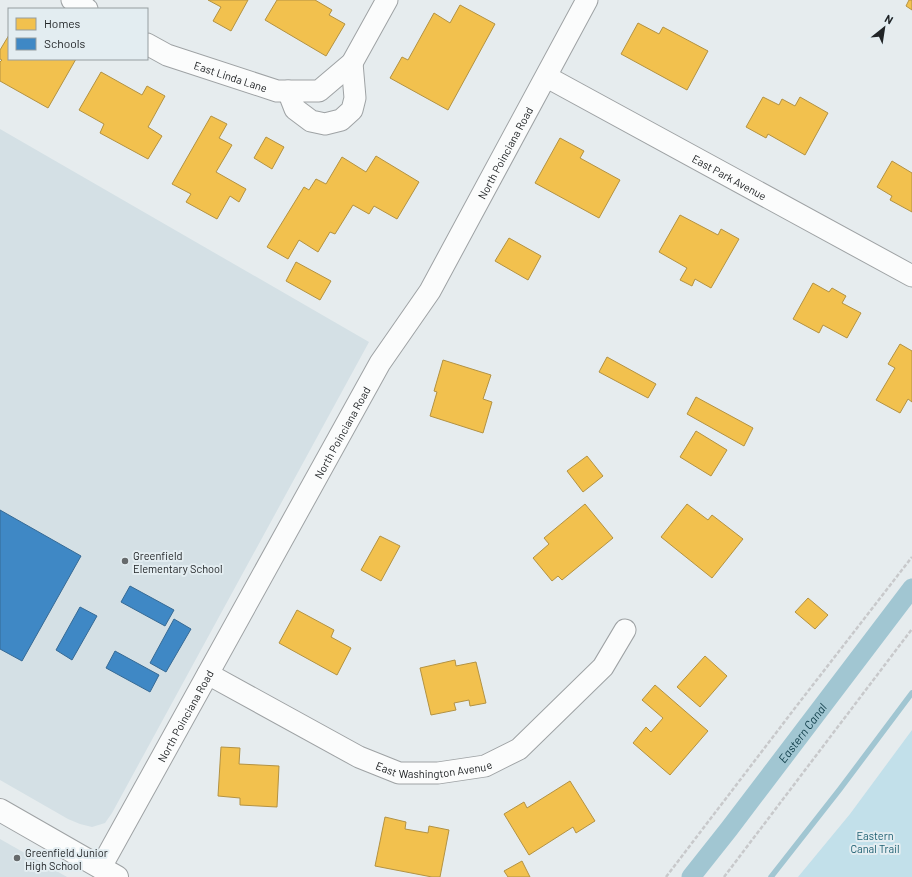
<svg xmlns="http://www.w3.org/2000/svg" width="912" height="877" viewBox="0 0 912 877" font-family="Barlow,sans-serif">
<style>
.built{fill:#d4e0e5}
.green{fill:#c2e0ea}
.homes{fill:#f2c14e;stroke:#b39242}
.schools{fill:#3f88c5;stroke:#366a95}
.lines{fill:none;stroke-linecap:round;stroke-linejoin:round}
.stream{stroke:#a1c6d2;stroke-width:5.5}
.canal{stroke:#a1c6d2;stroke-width:19}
.street-casing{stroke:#9ea2a4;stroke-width:23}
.secondary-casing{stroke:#9ea2a4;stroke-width:24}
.path{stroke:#c8c9cb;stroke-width:2.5;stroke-dasharray:4 2;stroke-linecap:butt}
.street{stroke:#fbfcfc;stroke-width:21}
.secondary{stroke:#fbfcfc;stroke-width:22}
.poi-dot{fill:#666a6c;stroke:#e3edf1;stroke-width:1.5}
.labels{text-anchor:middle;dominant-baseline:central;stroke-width:4;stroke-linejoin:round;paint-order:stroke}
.street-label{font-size:11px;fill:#212426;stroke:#e3edf1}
.poi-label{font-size:11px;fill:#212426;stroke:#e3edf1;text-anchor:start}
.park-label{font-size:11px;fill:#1c5e70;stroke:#e3edf1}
.water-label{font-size:12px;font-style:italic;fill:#113f4b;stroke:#e3edf1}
</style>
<rect width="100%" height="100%" fill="#e6ecee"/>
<!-- built -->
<g class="built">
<path d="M0 129 369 342 112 813 105 823 92 827 80 824 68 819 0 780Z"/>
<path d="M0 839 67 877H0Z"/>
</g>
<!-- green -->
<path class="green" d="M912 730V877H798L850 814Z"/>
<!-- homes -->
<g class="homes">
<path d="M208 0H248L231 31 213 21 221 7Z"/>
<path d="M277 0H315L332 10 329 15 345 24 326 56 265 20Z"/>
<path d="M909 0H912V10L906 6Z"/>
<path d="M460 5 495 24 448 110 390 78 402 57 408 60 434 13 450 23Z"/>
<path d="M638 23 659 34 663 27 708 51 687 90 621 54Z"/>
<path d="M9 35V59H76L48 108 0 81V62L2 60 0 59V50Z"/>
<path d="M101 72 142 95 147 86 165 96 148 127 162 136 148 159 100 133 104 124 79 110Z"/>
<path d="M763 97 779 105 782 99 795 106 800 97 828 113 805 155 768 134 766 138 746 127Z"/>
<path d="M211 116 227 124 219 138 232 145 216 172 246 189 239 202 230 196 217 219 186 202 191 194 172 184Z"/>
<path d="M266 137 284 147 272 169 254 158Z"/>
<path d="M560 138 584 151 580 158 620 180 599 218 535 183Z"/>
<path d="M376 156 419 182 397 219 374 206 369 214 353 205 335 234 330 232 318 252 299 240 288 259 267 247 304 187 309 190 316 179 326 184 342 157 366 172Z"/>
<path d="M892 161 912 173V212L890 200 892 196 877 187Z"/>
<path d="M680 215 718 235 721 229 739 239 711 288 695 279 692 286 680 280 687 268 659 252Z"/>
<path d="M509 238 541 256 528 280 495 261Z"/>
<path d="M296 262 331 281 320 300 286 281Z"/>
<path d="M813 283 829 292 832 288 846 296 842 303 861 313 847 338 823 325 819 333 793 319Z"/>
<path d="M900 344 912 351V402L908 399 900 413 876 400 895 368 888 364Z"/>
<path d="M607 357 656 384 648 398 599 372Z"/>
<path d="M443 360 491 375 483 399 492 402 483 433 430 416 437 392 434 391Z"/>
<path d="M696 397 753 428 744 446 687 414Z"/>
<path d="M696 431 727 450 711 476 680 457Z"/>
<path d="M587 456 603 476 583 492 567 471Z"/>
<path d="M585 504 613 538 562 580 558 576 552 581 533 558 549 544 544 538Z"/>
<path d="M687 504 708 520 712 515 743 539 712 578 661 537Z"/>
<path d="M380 536 400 546 381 581 361 570Z"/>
<path d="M808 598 828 615 815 629 795 612Z"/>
<path d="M297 610 334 630 331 637 351 648 337 675 279 643Z"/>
<path d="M705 656 727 676 700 707 677 687Z"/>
<path d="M455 660 456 666 476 662 486 703 470 706 469 700 454 703 456 710 431 715 420 668Z"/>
<path d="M655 685 708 731 670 775 633 743 646 727 651 732 663 718 642 700Z"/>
<path d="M221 747 240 748 239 764 279 766 277 807 240 805V798L218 796Z"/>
<path d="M570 781 595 821 576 833 573 827 529 855 504 814 524 802 527 808Z"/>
<path d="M385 817 406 822 405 829 428 833 429 826 449 830 440 877H432L375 866Z"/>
<path d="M522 861 530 877H508L504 871Z"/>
</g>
<!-- schools -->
<g class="schools">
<path d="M0 510 81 556 22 661 0 649Z"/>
<path d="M130 586 174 610 165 626 121 602Z"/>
<path d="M80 607 97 616 72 660 56 650Z"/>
<path d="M174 619 191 629 166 672 150 663Z"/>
<path d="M115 651 159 675 150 692 106 668Z"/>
</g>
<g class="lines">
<!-- stream -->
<path class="stream" d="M771 877 840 789 912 693"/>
<!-- canal -->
<path class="canal" id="s1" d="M691 877 729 829 912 588"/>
<defs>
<g id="street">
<path d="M72 0 87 9"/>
<path id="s2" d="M147 44 167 55 277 91H319L352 63 387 0"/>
<path id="s3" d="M547 77 912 276"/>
<path d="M288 91 295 109 311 121 325 124 341 120 352 110 355 98 352 63"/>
<path id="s4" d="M208 674 359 757 399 773H438L485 766 519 749 603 667 625 630"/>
<path id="s5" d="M101 867 380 363 430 291 587 0"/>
</g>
<path id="secondary" d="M0 810 117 877"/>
</defs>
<!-- street casing -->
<use href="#street" class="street-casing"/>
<!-- secondary casing -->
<use href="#secondary" class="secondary-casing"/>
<!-- path -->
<g class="path">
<path d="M666 877 795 708 912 557"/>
<path d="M724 877 912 629"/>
</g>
<!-- street -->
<use href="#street" class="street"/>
<!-- secondary -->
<use href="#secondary" class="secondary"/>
</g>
<!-- markers -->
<g class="poi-dot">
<circle cx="125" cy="561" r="4"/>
<circle cx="17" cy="858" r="4"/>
</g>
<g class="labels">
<!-- street labels -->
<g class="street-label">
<text stroke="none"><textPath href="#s2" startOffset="90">East Linda Lane</textPath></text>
<text stroke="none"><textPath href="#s5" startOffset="821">North Poinciana Road</textPath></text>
<text stroke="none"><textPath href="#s3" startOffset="208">East Park Avenue</textPath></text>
<text stroke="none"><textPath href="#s5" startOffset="497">North Poinciana Road</textPath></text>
<text stroke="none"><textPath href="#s5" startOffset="173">North Poinciana Road</textPath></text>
<text stroke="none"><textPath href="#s4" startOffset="250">East Washington Avenue</textPath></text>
</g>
<!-- poi labels -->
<g class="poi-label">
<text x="133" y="555">Greenfield<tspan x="133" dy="13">Elementary School</tspan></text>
<text x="25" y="852">Greenfield Junior<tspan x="25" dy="13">High School</tspan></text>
</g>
<!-- park labels -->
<g class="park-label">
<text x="875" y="835">Eastern<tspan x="875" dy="13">Canal Trail</tspan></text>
</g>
<!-- water labels -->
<g class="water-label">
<text stroke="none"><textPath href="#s1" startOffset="182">Eastern Canal</textPath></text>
</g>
</g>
<!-- legend -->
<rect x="8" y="8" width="140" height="52" fill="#e3edf1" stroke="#959da0"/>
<rect x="16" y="18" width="20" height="12" fill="#f2c14e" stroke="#959da0"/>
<text x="44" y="28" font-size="12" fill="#212426">Homes</text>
<rect x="16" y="38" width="20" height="12" fill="#3f88c5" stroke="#959da0"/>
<text x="44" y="48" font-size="12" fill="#212426">Schools</text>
<!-- north arrow -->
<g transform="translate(884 28) rotate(30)" stroke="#e3edf1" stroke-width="3" paint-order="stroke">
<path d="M0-3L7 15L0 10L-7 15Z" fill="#212426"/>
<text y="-6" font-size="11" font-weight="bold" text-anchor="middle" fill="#212426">N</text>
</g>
</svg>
